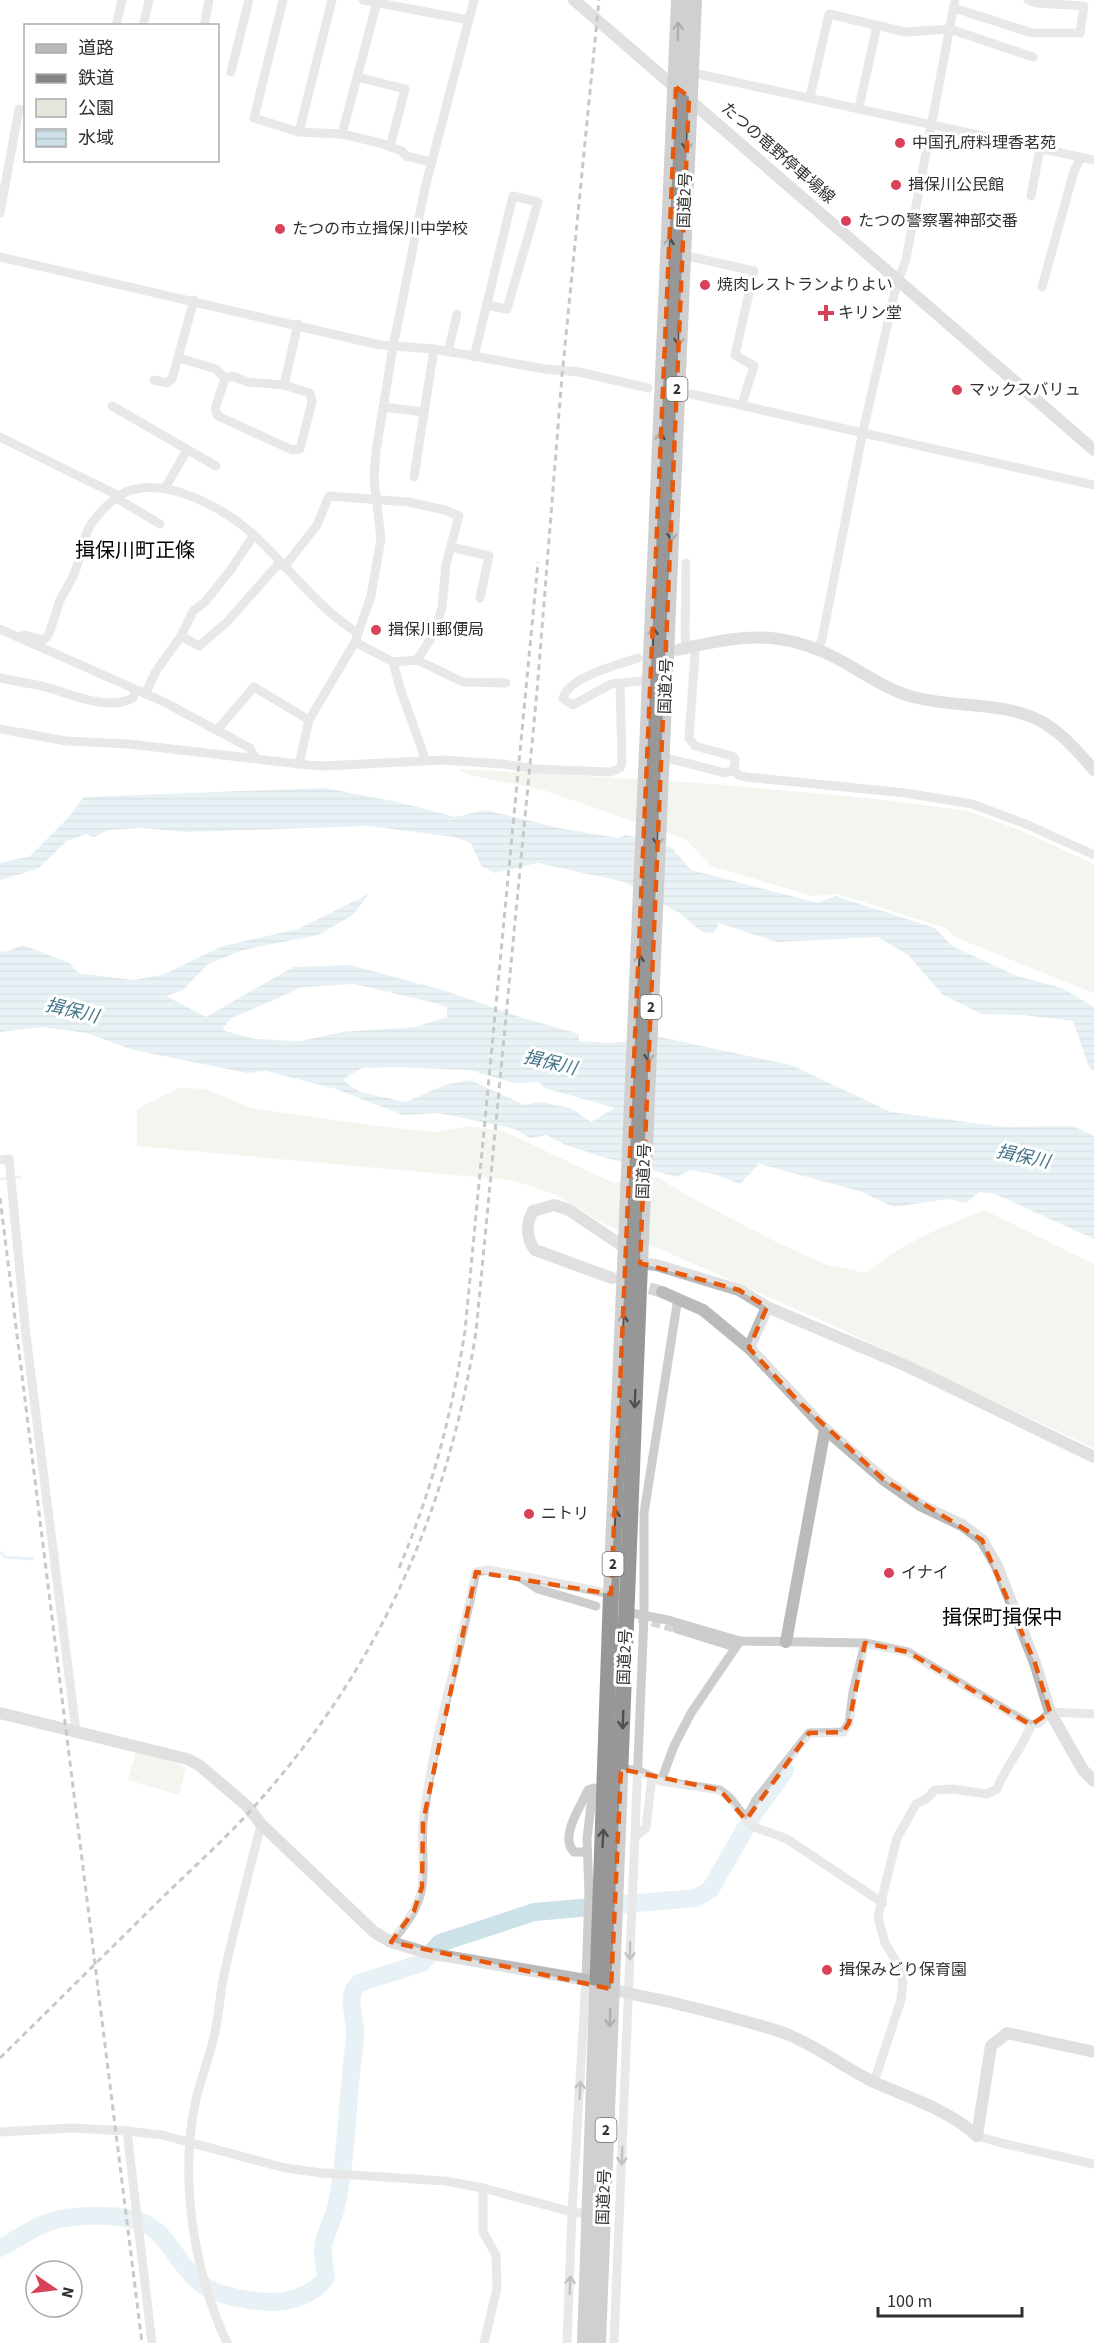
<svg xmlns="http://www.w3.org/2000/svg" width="1094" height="2343" viewBox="0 0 1094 2343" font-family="'Source Sans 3','Noto Sans JP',sans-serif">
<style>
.park{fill:#e4e8dc}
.water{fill:url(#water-rules);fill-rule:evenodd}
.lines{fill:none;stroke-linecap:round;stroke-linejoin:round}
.stream{stroke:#cde1e9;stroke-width:3}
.river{stroke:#cde1e9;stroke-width:18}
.street-tunnel{stroke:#d6d6d6;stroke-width:9;stroke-dasharray:9 4.5;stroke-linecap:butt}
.secondary-tunnel{stroke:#d6d6d6;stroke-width:12;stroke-dasharray:12 6;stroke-linecap:butt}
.street{stroke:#cdcdcd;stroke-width:9}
.secondary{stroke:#bababa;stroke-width:12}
.highway{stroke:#979797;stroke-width:16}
.rail{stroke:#858585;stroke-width:3;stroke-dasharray:6 4.5;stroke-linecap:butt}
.oneway{stroke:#4f4f4f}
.oneway2{stroke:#777}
.marked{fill:none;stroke:#e8590c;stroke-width:4.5;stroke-dasharray:12 8;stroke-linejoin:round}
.poi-dot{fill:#d74258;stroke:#fff;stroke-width:2}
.labels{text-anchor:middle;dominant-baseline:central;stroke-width:6;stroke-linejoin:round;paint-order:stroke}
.shield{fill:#fff;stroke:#6e6e6e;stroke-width:1.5}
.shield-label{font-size:15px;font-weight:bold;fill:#303030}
.poi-label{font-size:16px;fill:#303030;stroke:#fff;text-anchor:start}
.street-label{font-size:16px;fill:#303030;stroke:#fff}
.water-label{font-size:18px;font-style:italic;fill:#44758b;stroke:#fff}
.quarter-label{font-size:20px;fill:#000;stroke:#fff}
</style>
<defs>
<pattern id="water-rules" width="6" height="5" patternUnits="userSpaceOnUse" patternTransform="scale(1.5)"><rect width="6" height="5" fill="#cde1e9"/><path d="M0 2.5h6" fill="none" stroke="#b0c1c8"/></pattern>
</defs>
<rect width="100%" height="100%" fill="#fff"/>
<!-- park -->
<g class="park">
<path d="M461 769 700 783 868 798 968 811 1022 831 1094 864V993L957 938 945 928 838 894 812 896 711 866 685 839 543 790 470 775 459 770Z"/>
<path d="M179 1088 206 1089 251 1108 377 1126 437 1132 469 1126 504 1131 613 1183 657 1177 688 1196 772 1240 827 1265 867 1273C902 1242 941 1228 984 1210L1094 1264V1448L832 1325 608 1226 552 1193 511 1180 137 1146V1109Z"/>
<path d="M136 1752 177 1763 186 1768 179 1795 128 1780Z"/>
</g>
<!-- water -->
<g class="water">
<path d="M325 788 398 802 455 817 486 810 559 828 618 838 626 835 671 847 691 870 818 903 835 896 935 928 952 946 1017 976 1062 988 1094 1007V1071L1089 1067 1073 1021 1023 1015 982 1014 943 995 908 955 878 937 777 942 719 923 714 933 702 932 681 914 625 882 537 863 495 873 481 866 471 843 454 837 368 826 188 832 142 828 109 830 94 837 86 834 67 841 38 869 0 880V863L30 856 67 819 84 797Z"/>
<path d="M369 894 353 915 318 935 243 950 208 964 183 990 166 996 206 1017 293 967 350 965 446 991 520 1017 579 1034V1041L611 1043 660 1037 791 1065 891 1112 1005 1127 1073 1126 1094 1136V1239L995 1194 979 1192 966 1203 948 1199 894 1207 859 1191 759 1164 740 1184 714 1174 690 1170 677 1177 606 1158 566 1145 546 1135 530 1138 515 1129 439 1113 403 1115 336 1089 266 1071 247 1073 134 1050 86 1033 43 1027 0 1032V951L6 952 22 945 70 963 78 973 133 980 162 975 223 946 298 929ZM354 984 439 1004 447 1008V1017L415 1027 342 1032 300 1041 254 1039 222 1030 230 1019 303 987ZM397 1067 469 1070 514 1083 539 1082 544 1088 615 1108 591 1122 570 1108 540 1102 525 1105 470 1080 445 1085 406 1102 360 1092 342 1080 362 1068Z"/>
</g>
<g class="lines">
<!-- stream -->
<g class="stream">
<path d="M0 1179 20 1177"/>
<path d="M0 1552 5 1557 32 1559"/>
</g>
<!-- river -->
<path class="river" d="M0 2248C16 2240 32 2228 49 2222 72 2214 121 2213 144 2223 169 2234 179 2267 200 2283 212 2292 224 2295 238 2298 270 2305 303 2305 326 2278 325 2267 321 2253 324 2242 327 2229 335 2216 337 2203 348 2149 347 2093 355 2039 358 2019 343 1998 359 1983L422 1963 440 1943 534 1912 696 1898 710 1890 753 1815 785 1770"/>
<!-- street-tunnel -->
<path class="street-tunnel" d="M639 1618 677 1629"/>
<!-- secondary-tunnel -->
<path class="secondary-tunnel" d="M632 1283 662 1292"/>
<!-- street -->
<g class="street">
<path d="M283 0 254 118 299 132 342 134 380 143 402 151 406 156 432 162"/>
<path d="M363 0 469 20"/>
<path d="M954 8 1032 33H1080L1084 6 1037 3 1028 0"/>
<path d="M116 26 122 0"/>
<path d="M143 26 149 0"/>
<path d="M204 26 209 0"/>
<path d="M231 72 249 0"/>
<path d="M689 72 1094 160"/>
<path d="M357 77 405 89 390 147"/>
<path d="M810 97 829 14 905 32 950 29 1033 57"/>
<path d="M859 107 877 26"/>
<path d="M299 132 332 0"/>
<path d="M342 134 377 2"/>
<path d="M1031 196 1040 148"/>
<path d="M0 213 19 109"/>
<path d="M683 255 754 271 735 355 754 366 742 404"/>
<path d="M0 257 380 345 434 349 545 369 579 372 648 388"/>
<path d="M1042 287 1074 171 1081 157"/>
<path d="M448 352 457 314"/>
<path d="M474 357 513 196 538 202 507 309 486 305"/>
<path d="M179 358 216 369 225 378 233 376 247 382 284 385 310 393 312 402 300 449 292 450 218 416 215 409 225 378"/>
<path d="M154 380 167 383 172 379 194 300"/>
<path d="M284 385 298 324"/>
<path d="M691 394 1094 485"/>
<path d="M112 406 216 466"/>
<path d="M383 407 424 412"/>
<path d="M0 437 119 496"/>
<path d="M414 477 434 349"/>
<path d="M165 488 187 450"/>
<path d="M116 498 160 524"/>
<path d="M451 547 489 556 480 598"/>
<path d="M686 563 685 636 687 648"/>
<path d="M284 567 317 525 329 496 408 502 445 510 459 516 446 564 442 608 433 635 417 660 393 662"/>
<path d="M0 629 164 702 250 748 255 758"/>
<path d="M181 636 199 646 227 622 280 562"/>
<path d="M17 637 25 635 43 640 47 637C53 626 55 614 59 603 63 593 70 584 74 574 82 556 82 534 95 519 101 511 110 502 118 496 160 471 224 508 255 536 290 568 318 609 358 633"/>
<path d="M355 642 393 662 400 688 426 761"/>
<path d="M694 646 695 654 689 738 695 746 732 756 735 759 734 770"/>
<path d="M818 650 822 639 863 431 896 287 906 259 955 0"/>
<path d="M638 658C619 664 566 678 563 699L573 705 611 684 651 680"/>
<path d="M417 660 463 682 506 683"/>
<path d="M0 678C14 681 28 683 42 686 69 693 106 712 133 698L136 690"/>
<path d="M145 694 156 671 181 636 193 611 205 602 229 572 254 535"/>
<path d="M0 729 66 741 129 744 308 765 323 766 443 760 503 764 536 769 611 772 620 768 622 762 620 683"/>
<path d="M217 730 254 687 309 720"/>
<path d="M663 757 725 773 734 770"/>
<path d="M299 764 309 720 355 642 371 596 381 539 374 479 376 451 393 347 425 188 474 0"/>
<path d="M734 770 738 775 746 777 905 793 972 804 1028 825 1094 855"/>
<path d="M0 1160 9 1159 26 1335 76 1731"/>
<path d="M521 1578 538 1589 596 1606"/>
<path d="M626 1612 668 1620 740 1641 865 1643 908 1652 1031 1725 1039 1723 1050 1712 1094 1714"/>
<path d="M677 1629 735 1647"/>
<path d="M621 1769 637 1770 661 1781 720 1790 730 1798 752 1826 787 1839 883 1903"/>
<path d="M661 1781 674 1746 691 1713 740 1641"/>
<path d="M746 1820 756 1800 809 1733 843 1732 849 1723 853 1692 865 1643"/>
<path d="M637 1835 646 1828 652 1777"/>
<path d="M585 1852H574C559 1837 581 1806 588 1790L594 1788"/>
<path d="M391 1942C404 1927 419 1908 422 1887 425 1866 421 1844 423 1823 433 1737 460 1655 476 1572L487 1570 517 1575 611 1594"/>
<path d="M874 2082 901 2000 903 1982 899 1966 885 1943 878 1917 883 1894 897 1838 916 1804 926 1799 935 1790 953 1789 987 1794 997 1789C1006 1765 1023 1748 1031 1725"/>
<path d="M127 2131 152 2343"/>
<path d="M0 2132 72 2128 127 2131 162 2135 285 2168 322 2173 445 2181 483 2188 572 2212 589 2214"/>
<path d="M977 2136 1005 2144 1094 2164"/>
<path d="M483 2188V2232L496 2255 497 2288 484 2343"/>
<path d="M227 2343C193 2269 179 2179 196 2099 201 2078 209 2058 214 2037 219 2015 220 1992 225 1970 236 1921 249 1873 261 1824"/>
<path d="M567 2343 572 2212 586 1980 589 1893 587 1839 593 1789"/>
<path d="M614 2343 644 1615V1513L678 1298"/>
</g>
<!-- secondary -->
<g class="secondary">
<path d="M574 0 1094 450"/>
<path d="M677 650C739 636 777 628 836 658 861 671 883 688 910 696 952 709 1005 700 1044 723 1064 735 1079 753 1094 770"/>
<path d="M640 1263 656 1265 739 1290 767 1307 909 1367 1094 1457"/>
<path d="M612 1278 535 1250C526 1238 526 1224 533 1211L554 1205 569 1210 627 1249"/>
<path d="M662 1292 703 1310 749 1348 825 1429 883 1479 920 1505 962 1525 982 1540 997 1566 1035 1663 1050 1712 1083 1770 1094 1781"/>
<path d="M749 1348 767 1307"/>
<path d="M786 1642 825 1429"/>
<path d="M0 1713 187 1759 199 1765 247 1806 261 1824 348 1907 374 1932 391 1942 428 1953 586 1980C613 1991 642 1996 670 2002 706 2011 749 2021 784 2033 818 2046 844 2068 876 2083 910 2098 949 2110 977 2136"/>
<path d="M977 2136 991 2046 1007 2033 1094 2052"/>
</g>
<!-- highway -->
<g class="highway">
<path d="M585 2343 611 1594 679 0"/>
<path d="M598 2343 640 1263 694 0"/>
</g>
<!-- rail -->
<g class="rail">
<path d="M0 1198 142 2343"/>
<path d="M399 1568C432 1491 452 1413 465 1331L538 562"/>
<path d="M0 2058C56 2003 112 1947 168 1892 196 1865 226 1838 252 1809 377 1671 447 1515 476 1332L537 691 562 376 599 0"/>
</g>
</g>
<!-- one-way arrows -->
<defs><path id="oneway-shaft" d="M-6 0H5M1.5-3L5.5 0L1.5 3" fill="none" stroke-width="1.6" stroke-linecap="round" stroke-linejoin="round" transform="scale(1.5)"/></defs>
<g class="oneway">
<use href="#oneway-shaft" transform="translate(678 31) rotate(-88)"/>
<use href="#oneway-shaft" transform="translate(687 142) rotate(92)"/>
<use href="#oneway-shaft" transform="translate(669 246) rotate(-87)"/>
<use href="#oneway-shaft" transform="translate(679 337) rotate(92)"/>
<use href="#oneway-shaft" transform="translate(660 441) rotate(-87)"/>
<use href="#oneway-shaft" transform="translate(672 532) rotate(92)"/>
<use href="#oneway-shaft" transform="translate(653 636) rotate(-88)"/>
<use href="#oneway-shaft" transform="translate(658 837) rotate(92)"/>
<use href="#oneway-shaft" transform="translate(639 963) rotate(-87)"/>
<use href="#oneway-shaft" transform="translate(649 1053) rotate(92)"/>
<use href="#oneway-shaft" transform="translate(623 1323) rotate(-87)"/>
<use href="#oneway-shaft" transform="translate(635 1399) rotate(92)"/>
<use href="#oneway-shaft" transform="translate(615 1518) rotate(-87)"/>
<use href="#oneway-shaft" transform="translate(623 1720) rotate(92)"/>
<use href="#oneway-shaft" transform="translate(603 1838) rotate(-87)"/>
<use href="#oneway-shaft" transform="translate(610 2018) rotate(92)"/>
</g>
<g class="oneway2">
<use href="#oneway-shaft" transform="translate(630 1951) rotate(91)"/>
<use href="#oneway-shaft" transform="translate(580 2090) rotate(-87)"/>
<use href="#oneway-shaft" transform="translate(622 2156) rotate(92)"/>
<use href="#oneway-shaft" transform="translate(570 2285) rotate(-88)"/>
</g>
<!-- marked area -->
<path d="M0 0H1094V2343H0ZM676 87 689 97 640 1263 739 1290 767 1307 749 1348 799 1402 883 1479 982 1540 1035 1663 1050 1712 1031 1725 908 1652 865 1643 849 1723 843 1732 809 1733 746 1820 720 1790 621 1769 611 1989 391 1942 414 1911 422 1887 423 1822 476 1572 611 1594Z" fill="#fff" fill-opacity=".55" fill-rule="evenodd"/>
<path class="marked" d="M676 87 689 97 640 1263 739 1290 767 1307 749 1348 799 1402 883 1479 982 1540 1035 1663 1050 1712 1031 1725 908 1652 865 1643 849 1723 843 1732 809 1733 746 1820 720 1790 621 1769 611 1989 391 1942 414 1911 422 1887 423 1822 476 1572 611 1594Z"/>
<!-- markers -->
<g class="poi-dot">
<circle cx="900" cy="143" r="6"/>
<circle cx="896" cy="185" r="6"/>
<circle cx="846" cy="221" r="6"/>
<circle cx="280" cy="229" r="6"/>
<circle cx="705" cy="285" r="6"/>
<path d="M823 304h6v6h6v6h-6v6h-6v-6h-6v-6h6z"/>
<circle cx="957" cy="390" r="6"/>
<circle cx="376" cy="630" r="6"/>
<circle cx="529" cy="1514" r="6"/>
<circle cx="889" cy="1573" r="6"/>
<circle cx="827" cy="1970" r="6"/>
</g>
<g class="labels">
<!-- shield labels -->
<g class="shield">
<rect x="666.5" y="377" width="21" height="24" rx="4.5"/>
<rect x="640.5" y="995" width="21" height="24" rx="4.5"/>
<rect x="602.5" y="1552" width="21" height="24" rx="4.5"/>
<rect x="595.5" y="2118" width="21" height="24" rx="4.5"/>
</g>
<g class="shield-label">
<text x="677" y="389">2</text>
<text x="651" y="1007">2</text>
<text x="613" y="1564">2</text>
<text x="606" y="2130">2</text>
</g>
<!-- poi labels -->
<g class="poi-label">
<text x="912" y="143">中国孔府料理香茗苑</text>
<text x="908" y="185">揖保川公民館</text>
<text x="858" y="221">たつの警察署神部交番</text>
<text x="292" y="229">たつの市立揖保川中学校</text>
<text x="717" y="285">焼肉レストランよりよい</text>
<text x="838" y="313">キリン堂</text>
<text x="969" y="390">マックスバリュ</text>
<text x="388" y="630">揖保川郵便局</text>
<text x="541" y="1514">ニトリ</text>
<text x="901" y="1573">イナイ</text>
<text x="839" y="1970">揖保みどり保育園</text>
</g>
<!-- street labels -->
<g class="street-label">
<text transform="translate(778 153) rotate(41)">たつの竜野停車場線</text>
<text transform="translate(685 200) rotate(-88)">国道2号</text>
<text transform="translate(666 686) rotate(-88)">国道2号</text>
<text transform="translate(644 1171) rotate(-88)">国道2号</text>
<text transform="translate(625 1657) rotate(-88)">国道2号</text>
<text transform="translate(604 2197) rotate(-88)">国道2号</text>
</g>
<!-- water labels -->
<g class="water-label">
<text transform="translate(72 1011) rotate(13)">揖保川</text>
<text transform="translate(550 1063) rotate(13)">揖保川</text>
<text transform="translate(1023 1157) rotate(12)">揖保川</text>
</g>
<!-- quarter labels -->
<g class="quarter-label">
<text x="135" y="551">揖保川町正條</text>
<text x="1002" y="1618">揖保町揖保中</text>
</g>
</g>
<!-- legend -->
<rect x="24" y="24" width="195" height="138" fill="#ffffff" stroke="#acacac" stroke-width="1.5"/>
<rect x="36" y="44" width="30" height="9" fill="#bababa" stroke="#acacac" stroke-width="1.5"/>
<text x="78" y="54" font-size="18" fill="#303030">道路</text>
<rect x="36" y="74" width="30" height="9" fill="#858585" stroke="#acacac" stroke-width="1.5"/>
<text x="78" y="84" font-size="18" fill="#303030">鉄道</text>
<rect x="36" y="99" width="30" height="18" fill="#e4e8dc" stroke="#acacac" stroke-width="1.5"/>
<text x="78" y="114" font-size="18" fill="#303030">公園</text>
<rect x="36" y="129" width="30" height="18" fill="url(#water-rules)" stroke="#acacac" stroke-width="1.5"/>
<text x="78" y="144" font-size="18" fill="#303030">水域</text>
<!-- north arrow -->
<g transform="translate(54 2289) rotate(104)"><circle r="28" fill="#ffffff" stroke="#acacac" stroke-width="1.5"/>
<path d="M0-4.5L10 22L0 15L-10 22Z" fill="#d74258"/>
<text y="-9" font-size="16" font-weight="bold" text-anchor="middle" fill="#303030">N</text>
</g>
<!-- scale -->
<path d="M878 2307v9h144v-9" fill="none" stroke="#303030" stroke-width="3"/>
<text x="887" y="2307" font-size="18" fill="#303030" stroke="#ffffff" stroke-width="4.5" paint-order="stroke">100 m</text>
</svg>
